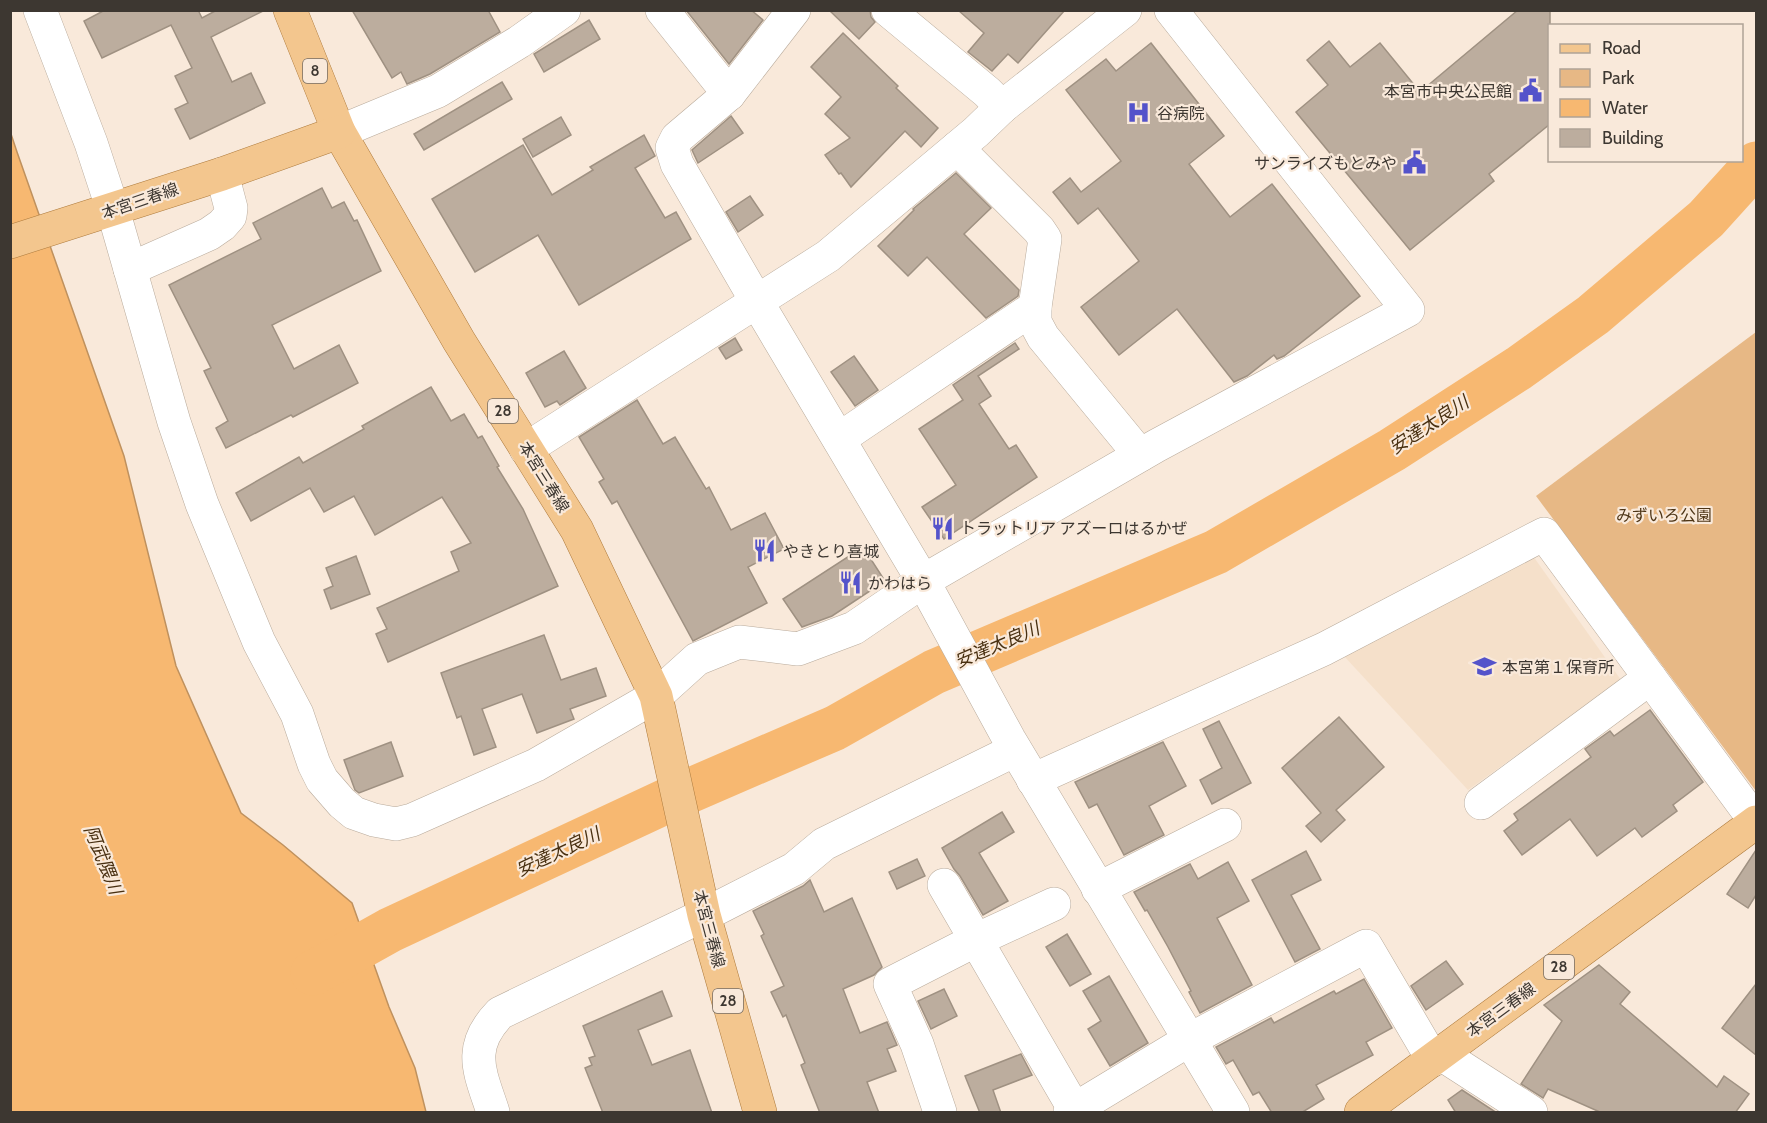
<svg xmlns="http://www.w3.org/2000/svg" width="1767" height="1123" viewBox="0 0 1767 1123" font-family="Cabin,'Noto Sans JP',sans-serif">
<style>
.built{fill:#f5e0ca}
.green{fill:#e7b885}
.water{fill:#f7b871;stroke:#bf915e;stroke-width:1.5}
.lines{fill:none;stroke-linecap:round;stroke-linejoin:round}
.river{stroke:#f7b871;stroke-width:45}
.building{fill:#bcad9e;stroke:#9f9182;stroke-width:1.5}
.minor-casing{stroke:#b9ab9c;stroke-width:34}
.major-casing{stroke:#ae7b3d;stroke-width:34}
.minor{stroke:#fff;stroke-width:33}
.major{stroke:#f3c68e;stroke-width:33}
.labels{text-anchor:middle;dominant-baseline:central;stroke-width:4.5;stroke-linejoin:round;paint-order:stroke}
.shield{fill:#f9e9da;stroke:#756c64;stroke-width:1.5}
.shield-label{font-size:15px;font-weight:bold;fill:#3d3731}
.poi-label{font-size:16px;fill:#3d3731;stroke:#f9e9da;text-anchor:start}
.street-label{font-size:16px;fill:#3d3731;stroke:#f9e9da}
.park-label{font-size:16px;fill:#4e3516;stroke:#f9e9da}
.water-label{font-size:18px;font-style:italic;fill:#493011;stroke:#f9e9da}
</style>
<rect width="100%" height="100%" fill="#f9e9da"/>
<!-- built -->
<path class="built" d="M1533 556 1621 680 1468 790 1343 655Z"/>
<!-- green -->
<path class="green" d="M1756 332V791L1536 496Z"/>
<!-- water -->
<path class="water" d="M10 131 17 152 124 456 176 666 241 813 283 845 352 903 389 1007 415 1068 426 1112H11Z"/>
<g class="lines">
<!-- river -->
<path class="river" d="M313 973 390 930 675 797 835 728 934 672 1216 552 1392 450 1519 368 1593 315 1706 219 1756 164"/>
</g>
<!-- building -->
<g class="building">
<path d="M105 10H201L199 12 202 18 217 10H265L211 37 232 82 251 73 265 103 190 139 175 109 188 103 175 76 192 68 171 25 102 58 84 21Z"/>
<path d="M352 10H488L500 32 430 74 407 84 401 72 392 78Z"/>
<path d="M686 10H751L763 20 729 64Z"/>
<path d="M829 10H870L871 17 875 22 859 39Z"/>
<path d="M958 10H1065L1018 63 1008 54 992 71 968 52 984 33Z"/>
<path d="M1518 10H1550V124L1489 174 1494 181 1410 250 1296 112 1328 85 1307 60 1329 41 1350 67 1380 43 1420 92Z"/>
<path d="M589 20 600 39 544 72 534 54Z"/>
<path d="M843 33 898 86 896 88 938 128 921 147 905 131 851 187 841 173 839 174 825 155 850 138 825 114 841 97 811 67Z"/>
<path d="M1151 43 1224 136 1189 164 1230 217 1272 184 1360 296 1284 356 1277 359 1274 355 1247 376 1234 382 1177 309 1119 355 1081 307 1139 261 1098 208 1078 224 1053 192 1070 178 1081 192 1121 161 1066 90 1106 59 1116 71Z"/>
<path d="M502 82 512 99 424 150 414 134Z"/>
<path d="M731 116 743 133 698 163 692 150Z"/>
<path d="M561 117 571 135 533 157 523 139Z"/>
<path d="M644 135 655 156 635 168 665 218 676 212 691 239 579 305 538 235 475 272 432 199 523 145 552 195 593 170 590 167Z"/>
<path d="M956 173 991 208 964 234 1019 290 1018 296 986 318 927 257 908 276 878 246 914 210 913 209Z"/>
<path d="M322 188 332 208 344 202 354 221 357 220 381 271 272 325 294 369 339 345 358 383 293 417 291 415 226 448 216 428 228 421 204 371 211 368 169 285 261 239 253 223Z"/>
<path d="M750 196 763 215 738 232 726 212Z"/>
<path d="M735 338 742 350 726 359 719 348Z"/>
<path d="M1015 343 1019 349 978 376 991 396 979 404 1009 449 1016 445 1037 477 944 539 922 507 956 485 919 429 963 400 953 385Z"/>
<path d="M564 351 586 388 560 405 557 401 545 407 526 373Z"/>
<path d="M854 356 878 390 855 406 831 372Z"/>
<path d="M431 387 451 421 464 414 478 438 482 436 499 466 497 467 523 509 558 586 388 662 376 634 387 629 377 608 459 571 451 552 471 543 442 497 375 535 354 496 324 512 310 488 251 521 236 493 299 457 303 463 364 429 362 426Z"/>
<path d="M637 400 663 444 675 437 706 489 709 487 731 530 765 513 784 549 748 567 767 603 693 641 617 501 612 504 599 482 604 479 579 437Z"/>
<path d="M863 547 885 581 832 616 802 627 783 599Z"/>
<path d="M356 556 370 594 331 609 324 590 333 586 326 568Z"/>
<path d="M544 635 561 680 596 668 606 696 570 709 574 719 537 733 522 694 482 709 496 747 474 755 461 716 457 718 441 673Z"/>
<path d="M1650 710 1703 782 1673 805 1677 811 1642 837 1635 828 1597 856 1570 819 1522 855 1504 831 1518 820 1514 814 1591 757 1585 749 1610 731 1614 736Z"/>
<path d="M1339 717 1384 767 1336 810 1345 820 1321 842 1306 826 1321 813 1282 768Z"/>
<path d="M1219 721 1251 783 1212 804 1200 780 1222 768 1203 729Z"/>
<path d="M391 742 403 776 359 793 355 790 344 760Z"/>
<path d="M1163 742 1186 786 1149 806 1164 835 1124 855 1097 804 1089 808 1075 782Z"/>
<path d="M1002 812 1014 832 979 853 1008 901 983 915 960 876 954 869 942 848Z"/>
<path d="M1756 850V895L1748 908 1727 894Z"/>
<path d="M1306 851 1321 880 1291 895 1320 949 1295 962 1252 880Z"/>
<path d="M917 859 925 876 897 889 889 872Z"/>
<path d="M1228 862 1249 901 1217 918 1252 985 1200 1013 1189 992 1191 991 1168 947 1147 910 1145 911 1134 892 1190 864 1198 879Z"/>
<path d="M810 880 824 912 852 898 882 967 874 975 843 989 860 1033 887 1022 897 1045 887 1049 896 1071 867 1082 879 1113H820L801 1065 805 1063 786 1015 783 1017 771 992 784 986 761 936 764 934 753 911 803 886Z"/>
<path d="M1067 934 1091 974 1070 986 1046 947Z"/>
<path d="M1446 961 1463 984 1426 1010 1411 986Z"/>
<path d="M1599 965 1630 992 1620 1004 1717 1087 1724 1076 1749 1094 1735 1113H1602L1548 1089 1543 1098 1521 1084 1562 1021 1544 1005Z"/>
<path d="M1109 976 1148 1043 1110 1066 1088 1029 1101 1021 1083 991Z"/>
<path d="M1364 979 1392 1028 1366 1042 1373 1055 1316 1085 1324 1099 1301 1113H1272L1259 1092 1253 1095 1233 1060 1226 1064 1216 1047 1271 1018 1274 1023 1334 991 1336 994Z"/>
<path d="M1756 984V1055L1722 1028Z"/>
<path d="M944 989 957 1016 931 1029 918 1001Z"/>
<path d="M662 991 672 1016 638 1030 652 1065 690 1050 712 1113H603L585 1068 592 1065 589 1058 595 1056 583 1026Z"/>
<path d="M1021 1054 1032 1075 993 1090 1001 1113H980L965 1076Z"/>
<path d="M1462 1090 1497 1113H1456L1448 1100Z"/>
</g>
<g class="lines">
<defs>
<g id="minor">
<path d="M40 10 91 143 113 210 174 422 202 504 259 642 297 714 314 764 322 780 342 803 354 813 374 820 396 824 412 820 536 765 656 696 697 659 739 642 798 649 854 628 923 581 1156 446 1408 310 1171 10"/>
<path d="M662 10 729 94"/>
<path d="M794 10 729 94 677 138 672 148 677 164 757 302 923 581 1009 739 1233 1112"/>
<path d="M888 10 987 92 1002 107"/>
<path d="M339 132 438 91 519 42 564 10"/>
<path d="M957 148 1039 230 1045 239 1035 307V322L1043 337 1140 455"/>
<path d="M130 269 209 234 222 225 230 216 231 208 222 174"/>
<path d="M839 439 1035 307"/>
<path d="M526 449 828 256 976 132 1002 107 1125 10"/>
<path d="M1033 780 1324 649 1544 534 1756 822"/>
<path d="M1481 803 1650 678"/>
<path d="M944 885 1076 1112"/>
<path d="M1098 889 1225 825"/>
<path d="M1441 1054 1531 1112"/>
<path d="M493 1112C480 1072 466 1048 500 1013L704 915 794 869 824 844 1015 750"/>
<path d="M940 1112 917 1044 890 984 976 940 1054 904"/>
<path d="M1070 1112 1189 1040 1366 946 1433 1060"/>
</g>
<g id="major">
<path d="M290 10 339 132 459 341 577 530 656 696 704 915 760 1112"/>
<path d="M10 242 222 174 339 132"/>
<path d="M1361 1112 1756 822"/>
</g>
</defs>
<!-- minor casing -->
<use href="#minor" class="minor-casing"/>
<!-- major casing -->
<use href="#major" class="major-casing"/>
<!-- minor -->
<use href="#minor" class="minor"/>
<!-- major -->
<use href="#major" class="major"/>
</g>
<!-- icons -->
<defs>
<symbol id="civic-bare" viewBox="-9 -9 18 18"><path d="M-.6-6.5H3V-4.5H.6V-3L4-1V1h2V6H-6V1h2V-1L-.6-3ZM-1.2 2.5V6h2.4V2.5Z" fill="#5453ca" stroke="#f9e9da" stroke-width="2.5" paint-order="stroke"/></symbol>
<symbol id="hospital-bare" viewBox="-9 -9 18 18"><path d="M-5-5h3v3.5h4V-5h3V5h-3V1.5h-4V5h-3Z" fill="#5453ca" stroke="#f9e9da" stroke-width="2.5" paint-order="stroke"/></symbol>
<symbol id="restaurant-bare" viewBox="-9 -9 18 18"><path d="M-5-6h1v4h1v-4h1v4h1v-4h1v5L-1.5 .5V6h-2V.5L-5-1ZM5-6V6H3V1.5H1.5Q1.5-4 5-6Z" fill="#5453ca" stroke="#f9e9da" stroke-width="2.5" paint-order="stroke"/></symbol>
<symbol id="school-bare" viewBox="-9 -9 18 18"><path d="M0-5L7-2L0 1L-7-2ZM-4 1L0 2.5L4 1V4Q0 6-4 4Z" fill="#5453ca" stroke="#f9e9da" stroke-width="2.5" paint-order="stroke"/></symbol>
</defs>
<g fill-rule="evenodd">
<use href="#civic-bare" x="1514" y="74" width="33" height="33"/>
<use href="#hospital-bare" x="1122" y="96" width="33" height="33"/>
<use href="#civic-bare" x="1398" y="146" width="33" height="33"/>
<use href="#restaurant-bare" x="926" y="512" width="33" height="33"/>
<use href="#restaurant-bare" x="748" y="534" width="33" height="33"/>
<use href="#restaurant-bare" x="834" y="566" width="33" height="33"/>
<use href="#school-bare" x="1468" y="650" width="33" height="33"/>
</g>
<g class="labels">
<!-- shield labels -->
<g class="shield">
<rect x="303" y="59" width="24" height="24" rx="4.5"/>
<rect x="488" y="399" width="30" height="24" rx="4.5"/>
<rect x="1544" y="955" width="30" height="24" rx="4.5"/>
<rect x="713" y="989" width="30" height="24" rx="4.5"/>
</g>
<g class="shield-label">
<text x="315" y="71">8</text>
<text x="503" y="411">28</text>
<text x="1559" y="967">28</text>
<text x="728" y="1001">28</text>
</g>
<!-- poi labels -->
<g class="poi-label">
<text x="1512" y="91" text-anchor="end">本宮市中央公民館</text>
<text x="1157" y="113">谷病院</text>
<text x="1397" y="163" text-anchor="end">サンライズもとみや</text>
<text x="960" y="528">トラットリア アズーロはるかぜ</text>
<text x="783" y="551">やきとり喜城</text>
<text x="868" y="583">かわはら</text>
<text x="1502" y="667">本宮第１保育所</text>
</g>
<!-- street labels -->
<g class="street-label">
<text transform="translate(140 201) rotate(-19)">本宮三春線</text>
<text transform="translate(544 477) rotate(58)">本宮三春線</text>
<text transform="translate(709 929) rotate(75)">本宮三春線</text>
<text transform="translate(1501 1010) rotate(-36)">本宮三春線</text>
</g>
<!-- park labels -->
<g class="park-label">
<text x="1664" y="515">みずいろ公園</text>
</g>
<!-- water labels -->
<g class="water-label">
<text transform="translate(1429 425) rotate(-33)">安達太良川</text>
<text transform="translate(997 645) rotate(-23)">安達太良川</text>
<text transform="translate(558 852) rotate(-25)">安達太良川</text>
<text transform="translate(103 860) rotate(68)">阿武隈川</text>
</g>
</g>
<!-- border -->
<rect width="1767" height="1123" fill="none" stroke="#3d3731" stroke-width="24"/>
<!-- legend -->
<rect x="1548" y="24" width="195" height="138" fill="#f9e9da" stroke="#aea296" stroke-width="1.5"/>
<rect x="1560" y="44" width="30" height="9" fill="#f3c68e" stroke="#aea296" stroke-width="1.5"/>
<text x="1602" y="54" font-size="18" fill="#3d3731">Road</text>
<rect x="1560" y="69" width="30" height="18" fill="#e7b885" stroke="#aea296" stroke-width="1.5"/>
<text x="1602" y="84" font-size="18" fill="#3d3731">Park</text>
<rect x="1560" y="99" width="30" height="18" fill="#f7b871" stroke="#aea296" stroke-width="1.5"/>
<text x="1602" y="114" font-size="18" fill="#3d3731">Water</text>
<rect x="1560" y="129" width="30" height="18" fill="#bcad9e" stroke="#aea296" stroke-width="1.5"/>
<text x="1602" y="144" font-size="18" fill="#3d3731">Building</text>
</svg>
